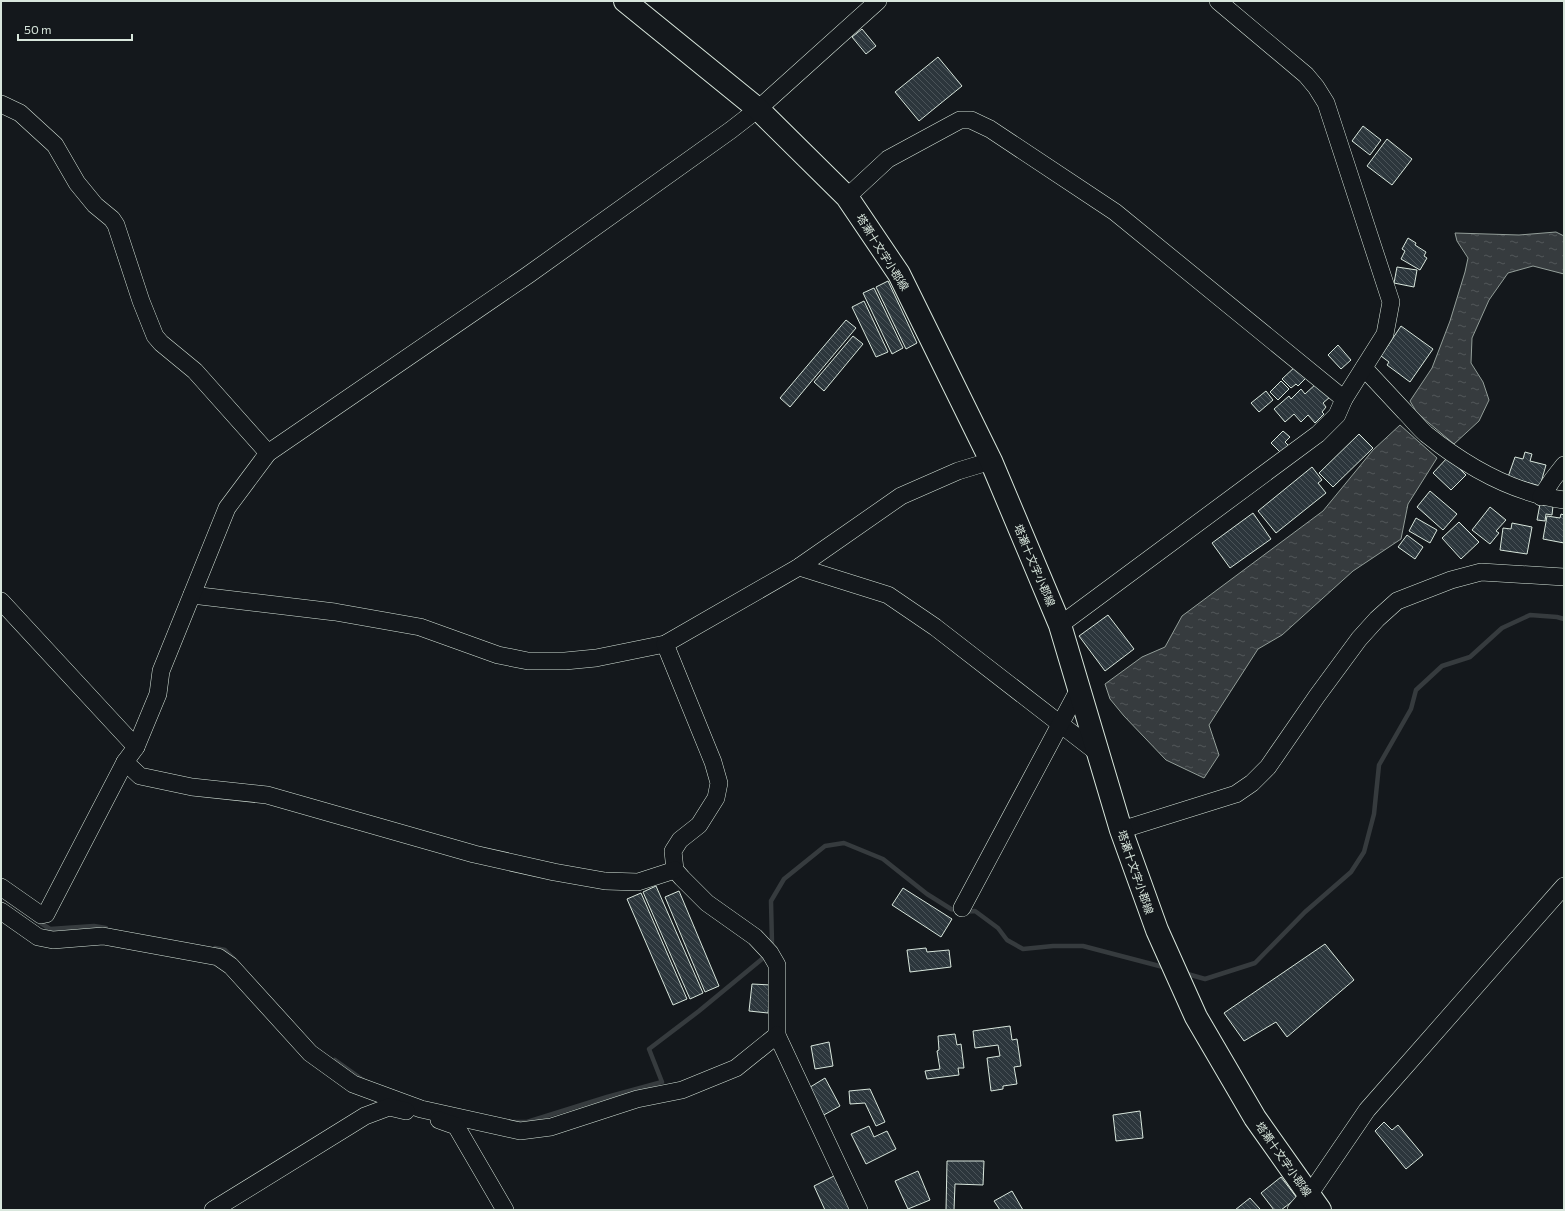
<svg xmlns="http://www.w3.org/2000/svg" width="1565" height="1211" viewBox="0 0 1565 1211" font-family="Commissioner,'Noto Sans JP',sans-serif">
<style>
.water{fill:url(#water-ripples);stroke:#939e99}
.lines{fill:none;stroke-linecap:round;stroke-linejoin:round}
.stream{stroke:#363b3e;stroke-width:4.5}
.building{fill:url(#building-back-hatch);stroke:#d8e6dc}
.minor-casing{stroke:#d8e6dc;stroke-width:18}
.major-casing{stroke:#d8e6dc;stroke-width:24}
.minor{stroke:#14181c;stroke-width:17}
.major{stroke:#14181c;stroke-width:22}
.labels{text-anchor:middle;dominant-baseline:central;stroke-width:3;stroke-linejoin:round;paint-order:stroke}
.street-label{font-size:11px;fill:#d8e6dc;stroke:#14181c}
</style>
<defs>
<pattern id="water-ripples" width="26" height="14" patternUnits="userSpaceOnUse"><rect width="26" height="14" fill="#363b3e"/><path d="M2 4q2-2 4 0t4 0M15 11q2-2 4 0t4 0" fill="none" stroke="#525759"/></pattern>
<pattern id="building-back-hatch" width="6" height="6" patternUnits="userSpaceOnUse"><rect width="6" height="6" fill="#2c363c"/><path d="M-1 5l2 2M0 0l6 6M5-1l2 2" fill="none" stroke="#4a5358"/></pattern>
</defs>
<rect width="100%" height="100%" fill="#14181c"/>
<!-- water -->
<g class="water">
<path d="M1556 232 1564 236V274L1533 266 1508 273 1489 300 1472 338 1471 363 1483 382 1489 400 1479 421 1454 444 1417 413 1410 401 1432 368 1450 321 1465 272 1468 258 1457 241 1455 233 1519 235Z"/>
<path d="M1400 425 1437 458 1408 504 1401 539 1353 571 1282 635 1258 649 1209 725 1219 755 1204 778 1166 760 1124 716 1110 699 1105 684 1142 657 1165 647 1182 616 1323 511 1373 450Z"/>
</g>
<g class="lines">
<!-- stream -->
<g class="stream">
<path d="M36 920 50 929 94 926 106 928"/>
<path d="M215 948 225 950 234 959"/>
<path d="M770 948 772 944 771 901 784 879 825 846 844 843 883 859 927 894 951 909 963 912 975 911 998 928 1007 940 1023 949 1053 946H1083L1167 968"/>
<path d="M1184 973 1205 979 1255 963 1305 912 1351 872 1364 852 1374 814 1379 765 1411 709 1416 690 1442 666 1470 657 1502 628 1530 615 1557 617 1564 619"/>
<path d="M335 1060 363 1080"/>
<path d="M514 1122H527L607 1097 662 1082 649 1049 699 1011 762 959 765 954"/>
</g>
</g>
<!-- building -->
<g class="building">
<path d="M862 29 876 46 866 54 852 37Z"/>
<path d="M938 57 962 86 919 121 895 92Z"/>
<path d="M1363 126 1381 140 1370 155 1352 141Z"/>
<path d="M1387 139 1412 159 1392 185 1367 166Z"/>
<path d="M1408 238 1416 243 1415 245 1426 252 1424 256 1427 258 1420 270 1401 259 1405 251 1402 249Z"/>
<path d="M1397 267 1417 270 1414 287 1394 283Z"/>
<path d="M888 281 917 343 906 349 876 287Z"/>
<path d="M874 288 903 348 892 354 863 293Z"/>
<path d="M864 301 888 352 876 357 852 307Z"/>
<path d="M846 320 856 328 790 407 780 398Z"/>
<path d="M1401 326 1433 349 1410 382 1387 365 1389 362 1381 356Z"/>
<path d="M853 336 863 344 824 391 814 382Z"/>
<path d="M1338 345 1351 360 1341 369 1328 355Z"/>
<path d="M1297 365 1308 376 1298 386 1296 384 1291 388 1282 379Z"/>
<path d="M1281 381 1289 389 1278 400 1270 392Z"/>
<path d="M1317 383 1330 397 1323 403 1326 407 1322 412 1324 414 1315 423 1308 415 1301 422 1294 414 1285 422 1274 409 1289 396 1291 399 1301 389 1305 394Z"/>
<path d="M1266 391 1273 400 1259 412 1251 403Z"/>
<path d="M1283 431 1290 437 1285 442 1289 446 1282 454 1271 443Z"/>
<path d="M1359 434 1373 448 1333 487 1319 473Z"/>
<path d="M1525 452 1532 454 1530 461 1546 465 1540 486 1508 477 1515 457 1523 459Z"/>
<path d="M1448 457 1466 475 1451 490 1433 473Z"/>
<path d="M1312 467 1322 480 1318 483 1326 493 1276 533 1258 511Z"/>
<path d="M1430 491 1457 514 1443 530 1417 507Z"/>
<path d="M1540 504 1553 506 1552 515 1546 514 1545 521 1537 520Z"/>
<path d="M1490 507 1506 520 1496 531 1499 533 1490 544 1472 530Z"/>
<path d="M1253 513 1271 539 1230 568 1212 543Z"/>
<path d="M1561 514 1564 515V543L1543 539 1547 516 1560 518Z"/>
<path d="M1416 518 1437 530 1430 543 1409 531Z"/>
<path d="M1459 522 1479 542 1461 559 1442 538Z"/>
<path d="M1512 523 1532 527 1527 554 1500 550 1503 528 1511 529Z"/>
<path d="M1407 535 1423 547 1415 559 1398 547Z"/>
<path d="M1108 615 1134 649 1105 671 1079 636Z"/>
<path d="M656 886 703 993 690 999 643 892Z"/>
<path d="M903 888 952 919 941 937 892 905Z"/>
<path d="M679 891 719 986 705 992 665 897Z"/>
<path d="M641 893 687 999 673 1005 627 899Z"/>
<path d="M1325 944 1354 980 1287 1037 1276 1022 1244 1041 1224 1013Z"/>
<path d="M926 948 927 952 949 950 951 967 910 972 907 950Z"/>
<path d="M752 984 771 985 768 1013 749 1011Z"/>
<path d="M1010 1026 1012 1040 1017 1039 1021 1066 1014 1067 1017 1084 1003 1086V1089L991 1091 987 1058 1000 1056 998 1045 975 1048 973 1031Z"/>
<path d="M955 1034 957 1045 961 1044 964 1068H958L959 1075 927 1079 925 1071 940 1069 937 1051 939 1050 938 1036Z"/>
<path d="M829 1042 833 1066 815 1069 811 1046Z"/>
<path d="M825 1078 840 1106 822 1116 807 1089Z"/>
<path d="M870 1089 885 1122 876 1126 865 1103 850 1104 849 1091Z"/>
<path d="M1140 1111 1143 1138 1116 1141 1113 1115Z"/>
<path d="M1384 1122 1392 1130 1398 1125 1423 1155 1406 1169 1375 1131Z"/>
<path d="M869 1126 874 1137 887 1131 896 1149 866 1164 851 1134Z"/>
<path d="M947 1161H984L983 1185 955 1184 954 1210H946Z"/>
<path d="M918 1171 930 1200 908 1209 895 1181Z"/>
<path d="M836 1175 853 1210H825L814 1186Z"/>
<path d="M1281 1177 1297 1198 1281 1210H1274L1261 1193Z"/>
<path d="M1012 1191 1023 1210H1000L994 1201Z"/>
<path d="M1250 1198 1260 1209 1259 1210H1235Z"/>
</g>
<g class="lines">
<defs>
<g id="minor">
<path d="M1 104 20 113 55 145 77 183 95 205 112 219 116 225 141 301 155 336 161 343 195 371 268 453"/>
<path d="M847 197 888 159 960 120H971L990 129 1115 212 1344 399"/>
<path d="M1364 368C1378 383 1391 397 1405 412 1412 419 1419 428 1426 434 1467 467 1512 493 1564 500"/>
<path d="M1541 497 1553 479 1564 465"/>
<path d="M799 567 888 595 935 627 1099 754"/>
<path d="M192 595 335 612 420 627 498 655 528 661H565L596 658 665 644 799 567 901 496 958 471 991 461"/>
<path d="M1 601 136 747"/>
<path d="M1060 625 1318 434 1337 415 1344 399 1385 334 1391 302 1326 103 1316 87 1306 75 1218 1"/>
<path d="M665 644 713 762 719 783 716 798 699 825 680 840 673 851 675 870 682 878 707 903 755 937 770 953 777 965V1035L859 1210"/>
<path d="M125 762 140 776 192 787 267 795 474 854 554 872 605 881 638 882 675 870"/>
<path d="M1121 830 1236 794 1252 783 1268 767 1317 696 1359 639 1377 619 1397 601 1451 580 1481 572 1564 577"/>
<path d="M1 887 41 915 46 914 125 762 136 747 158 694 161 671 227 508 268 453 528 275 731 130 758 109 878 1"/>
<path d="M962 908 1079 689"/>
<path d="M1 911 38 937 53 940 103 936 218 957 231 966 310 1053 353 1084 421 1109 520 1131 551 1127 637 1099 682 1090 736 1068 777 1035"/>
<path d="M439 1120 456 1126 505 1210"/>
<path d="M213 1210 365 1116 389 1107 406 1111"/>
<path d="M1296 1210 1309 1195 1367 1110 1564 886"/>
</g>
<path id="major" d="M625 1 758 109 847 197 899 274 991 461 1060 625 1121 830 1157 930 1196 1017 1255 1118 1320 1210"/>
</defs>
<!-- minor casing -->
<use href="#minor" class="minor-casing"/>
<!-- major casing -->
<use href="#major" class="major-casing"/>
<!-- minor -->
<use href="#minor" class="minor"/>
<!-- major -->
<use href="#major" class="major"/>
</g>
<g class="labels">
<!-- street labels -->
<g class="street-label">
<text transform="translate(883 252) rotate(58)">塔瀬十文字小郡線</text>
<text transform="translate(1035 565) rotate(67)">塔瀬十文字小郡線</text>
<text transform="translate(1136 872) rotate(71)">塔瀬十文字小郡線</text>
<text transform="translate(1284 1159) rotate(55)">塔瀬十文字小郡線</text>
</g>
</g>
<!-- border -->
<rect width="1565" height="1211" fill="none" stroke="#d8e6dc" stroke-width="4"/>
<!-- scale -->
<path d="M18 34v6h114v-6" fill="none" stroke="#d8e6dc" stroke-width="2"/>
<text x="24" y="34" font-size="12" fill="#d8e6dc" stroke="#14181c" stroke-width="3" paint-order="stroke">50 m</text>
</svg>
